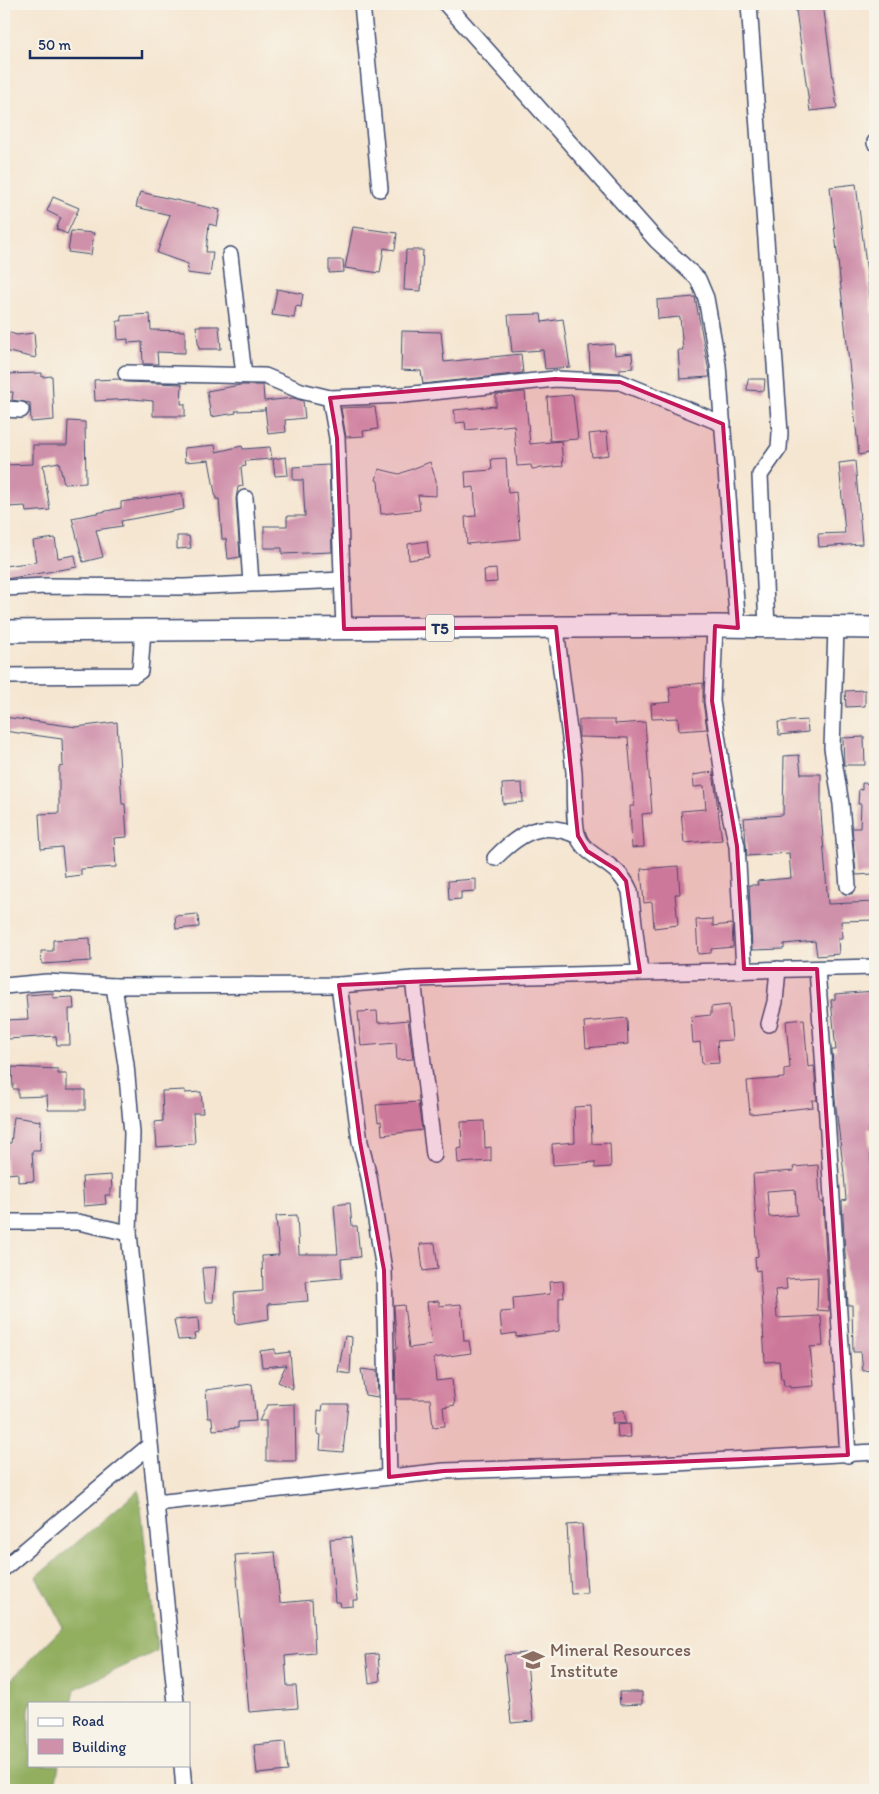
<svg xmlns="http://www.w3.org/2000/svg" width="879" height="1794" viewBox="0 0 879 1794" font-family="Itim,sans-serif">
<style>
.forest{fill:#92af61;stroke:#566f60}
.building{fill:#cf90aa;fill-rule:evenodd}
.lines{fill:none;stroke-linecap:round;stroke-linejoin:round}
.minor-casing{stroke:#3c4a6f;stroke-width:18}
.highway-casing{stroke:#3c4a6f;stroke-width:24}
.minor{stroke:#fff;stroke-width:15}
.highway{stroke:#fff;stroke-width:21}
.marked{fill:#c2185b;fill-opacity:0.2;stroke:#c2185b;stroke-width:4;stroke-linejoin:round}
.labels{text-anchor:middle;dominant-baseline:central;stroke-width:5;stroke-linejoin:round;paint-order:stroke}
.shield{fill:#f7f3e8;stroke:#5d6a87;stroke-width:1}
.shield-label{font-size:16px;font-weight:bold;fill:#1b2f5e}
.education-label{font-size:18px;fill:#785e54;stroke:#f7f3e8;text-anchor:start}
</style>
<rect width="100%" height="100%" fill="#f7f3e8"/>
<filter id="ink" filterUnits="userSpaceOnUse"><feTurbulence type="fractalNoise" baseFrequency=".02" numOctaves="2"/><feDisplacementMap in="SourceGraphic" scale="10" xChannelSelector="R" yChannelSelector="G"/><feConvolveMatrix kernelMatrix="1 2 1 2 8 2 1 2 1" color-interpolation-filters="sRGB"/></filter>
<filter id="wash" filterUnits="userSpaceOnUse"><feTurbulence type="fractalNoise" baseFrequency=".0096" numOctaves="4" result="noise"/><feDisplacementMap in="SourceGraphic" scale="20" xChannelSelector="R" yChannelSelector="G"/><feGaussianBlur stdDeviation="1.12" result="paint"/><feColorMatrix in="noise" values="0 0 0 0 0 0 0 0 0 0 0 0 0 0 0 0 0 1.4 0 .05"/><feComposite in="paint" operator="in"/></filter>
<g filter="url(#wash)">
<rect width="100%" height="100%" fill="#f5e6d1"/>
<!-- forest -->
<path class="forest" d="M139 1490 157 1651 75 1689 72 1703H29V1765H59L54 1790H5L4 1687 63 1627 36 1577Z"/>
<g id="blocks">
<!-- building -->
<g class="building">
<path d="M799 4H823L837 108 810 111 796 10H799Z"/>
<path d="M856 184 872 313H874L875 327V437L871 438 874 452 859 455 830 187Z"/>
<path d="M140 192 220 210 217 226 209 224 206 252H213L210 276 187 273 188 264 157 253 170 215 136 207Z"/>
<path d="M53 197 79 208 67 234 56 229 61 218 47 211Z"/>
<path d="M353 227 397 233 395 250 384 248 380 273 345 268Z"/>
<path d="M71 231 94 233 91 255 68 252Z"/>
<path d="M406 250H423L421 291 404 290Z"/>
<path d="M329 260H343L344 272 329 273Z"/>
<path d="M277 289 303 294 301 307 296 306 294 318 272 315Z"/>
<path d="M695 297 710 377 680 379 678 350H683L680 317 658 319 657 300Z"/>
<path d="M150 314 151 330 185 331V353L157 352 158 364H143L142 342 128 343V339L118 340 117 321H122L121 316Z"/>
<path d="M541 314 542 322 563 319 570 367 545 369 543 350 512 352 508 315Z"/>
<path d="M196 326H219L221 349H199Z"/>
<path d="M4 331 17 335 34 333 36 358 4 351Z"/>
<path d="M402 331 441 332 444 362 521 354 523 373 423 384 421 371 401 370Z"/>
<path d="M614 344 615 355 632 353 633 368 620 369V373L590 371 589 346Z"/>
<path d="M42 373V377L52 376 54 420 31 422 30 403 12 400 13 392H4V374Z"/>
<path d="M119 379 126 382 182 384 181 404H185V416H153V401L133 399 95 401 94 380Z"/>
<path d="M748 379H765L764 391 747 390Z"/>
<path d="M240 385H263L264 401 294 398 303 401 305 418 285 420 286 432 268 434 265 407V410L235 411 236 413 211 417 207 391Z"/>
<path d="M525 392 530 444 561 441 563 466 532 469 531 465 517 466 514 425 466 430 465 422 456 423 454 410 496 406V395Z"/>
<path d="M573 395 578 439 550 441 547 397Z"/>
<path d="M362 407H375L378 429 363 431 364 436 346 437 341 408Z"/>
<path d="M68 421 85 422 86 483 64 484 59 462 43 465 50 510 26 512 25 506 8 507 6 465 33 464V445H67Z"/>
<path d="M607 432 609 455 592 457 589 434Z"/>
<path d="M215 445 216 452 242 446 243 449 270 447 272 459 245 461 246 466 241 467 243 486 238 487 236 499 240 557 228 559 226 539H222L219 499H216L209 460 185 462 184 448Z"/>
<path d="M286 457 288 475 275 476 273 459Z"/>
<path d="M506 458 508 493 516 492 520 539 467 544 465 517 476 516 474 487 466 488 465 472 492 470 491 459Z"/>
<path d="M855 461 862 544 819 547 818 534 845 533 839 463Z"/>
<path d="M430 462 436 480V496L418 495 420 510 381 514 378 481 376 480 379 469 399 474Z"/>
<path d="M329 465 332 552 282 554V548H264V526H287V516H305L303 480H293V467Z"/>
<path d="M182 493 184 509 121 521 122 526 96 530 103 557 83 562 72 518 121 508V502Z"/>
<path d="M177 536H189L191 548 177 549Z"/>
<path d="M55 538 58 558 75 555 77 567 6 579 4 566 36 562 33 541Z"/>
<path d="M427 541 429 557 409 560 408 544Z"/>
<path d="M496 569 497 582 485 583 484 570Z"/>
<path d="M703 683V702L707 729 679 731 678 718 652 719 651 704 671 702 669 687Z"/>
<path d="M865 690V706L846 707 845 691Z"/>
<path d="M4 717 76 727 117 722 122 804H125L127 837 114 838 116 867 81 869V875L65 877 62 847 41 849 39 814 59 813V767L63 766 62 739 4 731Z"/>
<path d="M579 720H615V724L645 722 652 813 642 814 644 847 632 848 630 806H634L628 738 579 737Z"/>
<path d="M807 720 808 732 779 735 778 722Z"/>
<path d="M864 737 865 765H844L843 738Z"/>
<path d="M799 755 801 774H821V813L828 904 875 902V920L841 921 842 939H838L839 954 817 956 815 941 784 944V949L752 950 749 885H758L757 881 791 878 789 853 747 856 744 818 783 815 784 756Z"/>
<path d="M713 772 722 840 684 843 681 811 706 809 704 786 694 787 693 775Z"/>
<path d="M522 783 523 802 503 804 502 784Z"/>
<path d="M862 783 875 784V810H872L875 865 874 874 856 875 852 828H860L861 804H858L859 789 862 790Z"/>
<path d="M678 866 680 894H675L678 925 654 928 652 902 644 903 641 869Z"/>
<path d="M476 879V891L461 892V899L449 900 448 881Z"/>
<path d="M198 914 199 927 176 929 175 916Z"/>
<path d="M713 919V926L732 924 733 947 711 949V953L698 954 696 920Z"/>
<path d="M90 938 91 961 42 964 41 951H53V940Z"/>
<path d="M875 991V1062L869 1063 874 1129H868L872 1172H874L875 1181V1243H873L875 1370 863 1371 861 1352H853L852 1305H848L842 1201 846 1200 844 1174 835 1099 832 1050H836L831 1000 835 999V994Z"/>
<path d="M53 993V998L73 997 74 1009H69V1012L70 1045H57L56 1036 7 1039 6 1020 28 1019 26 995Z"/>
<path d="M729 1005 732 1040 717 1041 719 1063 702 1064 700 1042 693 1043 691 1017 711 1015V1007Z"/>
<path d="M377 1011 378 1023 408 1020 413 1059 397 1060 396 1043 361 1046 358 1012Z"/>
<path d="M627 1018 628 1044 586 1048 584 1022Z"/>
<path d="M804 1019 808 1067 814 1066 817 1100H812L813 1107 750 1114 747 1081 784 1078V1069L790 1068 786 1021Z"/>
<path d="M12 1067 58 1069V1074H67V1090H85V1110H48L47 1096 18 1097V1089H13Z"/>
<path d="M185 1090V1093L201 1092 203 1113H193L195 1144 157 1147 155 1122 163 1121 162 1091Z"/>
<path d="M418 1102 422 1130 382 1135 381 1121 378 1122 376 1105Z"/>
<path d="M591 1106 592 1144 610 1143 611 1167 595 1168V1162L553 1165 552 1144 575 1142 574 1107Z"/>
<path d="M14 1117 41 1121 40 1151H32L34 1181 18 1182V1173L7 1174 4 1143H11Z"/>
<path d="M484 1121 485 1148 491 1147V1161L458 1163 457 1149 462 1148 461 1122Z"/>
<path d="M818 1165 820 1202H823L829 1311 817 1310 818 1277 786 1279 787 1289 775 1290 777 1318 821 1316 823 1346 810 1347 814 1386 790 1388V1385L784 1386 783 1378 781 1379 779 1361 765 1362 760 1270 756 1271 755 1257 758 1256 753 1174 794 1171 793 1167ZM795 1189 797 1215 769 1217 767 1191Z"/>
<path d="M111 1175 112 1189H110V1195H105L106 1204 84 1206 82 1177Z"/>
<path d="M350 1203 352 1226H357L360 1257 341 1259 342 1278 306 1281 308 1301 268 1304 269 1319 236 1324 234 1293 263 1291 262 1256 279 1255 276 1216 297 1215 299 1254H338L334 1205Z"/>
<path d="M435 1243 438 1269 423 1271 420 1244Z"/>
<path d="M216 1267 213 1302H205L202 1268Z"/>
<path d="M563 1281 564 1297 559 1298V1331L516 1337V1333L502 1335 500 1312 514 1311 513 1298 550 1294 549 1282Z"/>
<path d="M439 1301V1306L461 1304 464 1341H469L471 1353 434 1358 436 1381 452 1379 455 1405 443 1407 445 1426 433 1427 430 1399H396L395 1349H397L394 1306 404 1305 409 1348 432 1345 427 1302Z"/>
<path d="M198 1318 199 1333 194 1334 195 1339 178 1340 174 1320Z"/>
<path d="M345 1336 352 1337 350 1374 338 1372Z"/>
<path d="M275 1349V1354L290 1352 293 1389 278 1382 286 1365 262 1367 260 1351Z"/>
<path d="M361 1369 377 1371 378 1397 365 1395Z"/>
<path d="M252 1384 256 1421 238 1422V1428L213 1430 212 1418H208L206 1390Z"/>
<path d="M295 1404 296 1461H266V1421H259L267 1405Z"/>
<path d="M323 1404H348L343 1452 320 1450 321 1435 317 1434 318 1410 322 1411Z"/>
<path d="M624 1410 626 1423 613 1424 612 1412Z"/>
<path d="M630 1424 631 1437 618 1438 617 1425Z"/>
<path d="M582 1524 587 1593 571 1594 567 1525Z"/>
<path d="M351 1537 358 1600H353V1606L341 1607 340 1602H335L330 1539Z"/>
<path d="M275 1552 280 1603 312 1600 315 1653 285 1656 287 1686H296L298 1708 249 1712 235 1555Z"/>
<path d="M526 1653 533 1721 511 1723 504 1655Z"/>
<path d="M378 1654 380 1681 369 1683 366 1655Z"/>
<path d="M619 1692H642V1704L620 1705Z"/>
<path d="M285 1742 288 1771 257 1774 254 1745Z"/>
</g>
</g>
</g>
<g filter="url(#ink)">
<use href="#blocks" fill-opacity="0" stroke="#3c4a6f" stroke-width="1"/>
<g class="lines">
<defs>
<g id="minor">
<path d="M362 4 380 189"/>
<path d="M446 4 657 241 698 279 706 298 718 365 738 628"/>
<path d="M749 4 780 433 779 448 760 475 767 627"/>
<path d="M875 142V143"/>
<path d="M230 255 244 375"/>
<path d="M126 373 265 376 301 391 330 398 337 438 344 629"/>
<path d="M330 398 404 395 555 379 620 382 723 424"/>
<path d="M4 409 21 410"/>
<path d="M245 498 251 583"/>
<path d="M4 588 47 586 184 587 343 580"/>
<path d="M715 626 712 701 727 801 737 846 744 969"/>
<path d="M556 627C561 676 569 724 574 772 575 788 573 824 578 837 588 860 617 860 630 891L640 972"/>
<path d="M836 629 832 748 841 804 848 886"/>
<path d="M4 676 134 675 140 671 143 630"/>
<path d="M495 858C521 832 542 819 578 836"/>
<path d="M817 969C829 1131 837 1293 848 1455"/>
<path d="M413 979 434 1155"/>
<path d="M339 985 360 1142 369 1177 384 1270 389 1477"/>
<path d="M4 986 47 982 114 986 339 985 413 979 875 967"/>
<path d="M114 986 126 1065 132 1133 129 1233 176 1703"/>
<path d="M769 1024 775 1002 778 969"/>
<path d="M4 1222H78L129 1233"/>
<path d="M156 1503 444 1471 658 1464 875 1452"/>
<path d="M4 1568 149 1446"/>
<path d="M182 1765 184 1790"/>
</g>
<path id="highway" d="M4 631 715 626 875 628"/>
</defs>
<!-- minor casing -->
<use href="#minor" class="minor-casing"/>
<!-- highway casing -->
<use href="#highway" class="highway-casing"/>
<!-- minor -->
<use href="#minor" class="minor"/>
<!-- highway -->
<use href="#highway" class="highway"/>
</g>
</g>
<!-- marked area -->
<path class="marked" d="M555 379 620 382 723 424 738 628 715 626 712 701 737 846 744 969H817L848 1455 444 1471 389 1477 384 1270 360 1142 339 985 640 972 626 881 617 870 587 851 578 836 556 627 344 629 337 438 330 398Z"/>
<!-- icons -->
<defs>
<symbol id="university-bare" viewBox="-9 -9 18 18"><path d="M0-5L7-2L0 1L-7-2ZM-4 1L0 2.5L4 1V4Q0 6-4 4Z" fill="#8d6e63" stroke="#f7f3e8" stroke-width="2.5" paint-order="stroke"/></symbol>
</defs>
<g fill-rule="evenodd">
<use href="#university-bare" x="517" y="1644" width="32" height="32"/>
</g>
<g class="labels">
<!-- shield labels -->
<rect class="shield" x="426" y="614.5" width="28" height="27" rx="4"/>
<g class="shield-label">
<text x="440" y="628">T5</text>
</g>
<!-- education labels -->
<g class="education-label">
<text x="550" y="1650">Mineral Resources<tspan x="550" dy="21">Institute</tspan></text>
</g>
</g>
<!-- margin -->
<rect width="879" height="1794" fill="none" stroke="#f7f3e8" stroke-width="20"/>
<!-- legend -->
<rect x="28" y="1702" width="162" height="65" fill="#f7f3e8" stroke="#9fa5b1"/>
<rect x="38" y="1718" width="25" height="8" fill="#ffffff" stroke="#9fa5b1"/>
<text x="72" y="1726" font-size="15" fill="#1b2f5e">Road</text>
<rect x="38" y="1739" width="25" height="15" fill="#cf90aa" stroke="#9fa5b1"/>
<text x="72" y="1752" font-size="15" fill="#1b2f5e">Building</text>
<!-- scale -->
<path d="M30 50v8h112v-8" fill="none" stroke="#1b2f5e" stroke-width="2.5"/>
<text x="38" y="50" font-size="15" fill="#1b2f5e" stroke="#f7f3e8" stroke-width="4" paint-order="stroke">50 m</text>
</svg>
